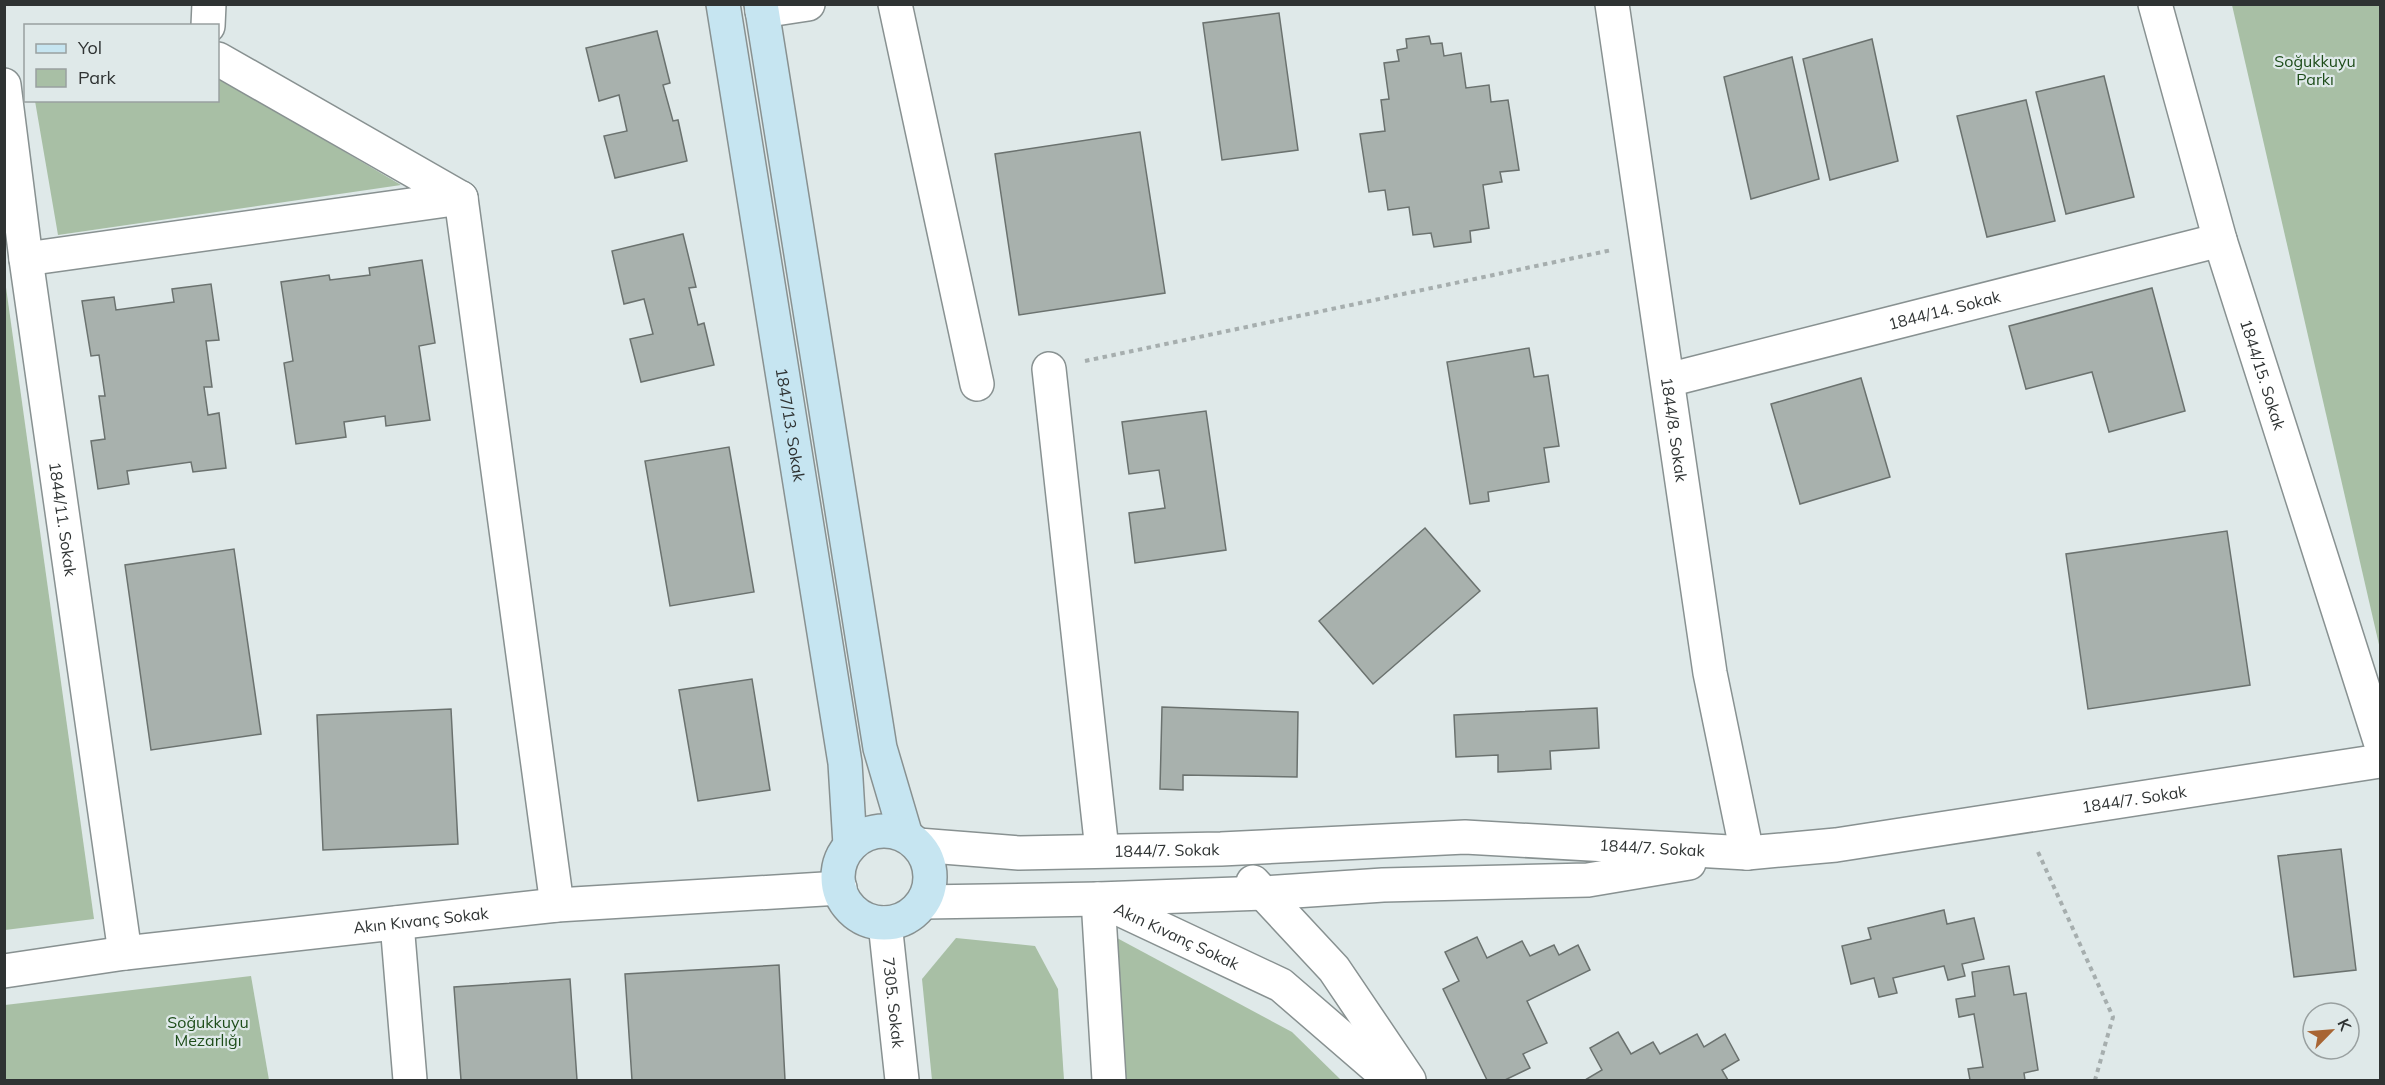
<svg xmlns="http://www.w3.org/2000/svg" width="2385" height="1085" viewBox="0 0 2385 1085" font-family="Mulish,sans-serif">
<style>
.green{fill:#a8bfa5}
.building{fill:#a8b1ad;stroke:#6b726f;stroke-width:1.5}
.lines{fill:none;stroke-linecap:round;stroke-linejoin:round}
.minor-casing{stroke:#889191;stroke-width:36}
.secondary-casing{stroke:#889191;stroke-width:36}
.path{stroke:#a6aeae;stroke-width:4;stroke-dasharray:4.5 4.5;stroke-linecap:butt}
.minor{stroke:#fff;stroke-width:33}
.secondary{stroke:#c6e5f1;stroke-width:33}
.labels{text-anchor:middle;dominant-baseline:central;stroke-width:4.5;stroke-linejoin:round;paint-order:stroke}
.park-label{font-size:16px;fill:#1e4d1a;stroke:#dfe9e9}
.street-label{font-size:16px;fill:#2f3333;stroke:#dfe9e9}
</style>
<rect width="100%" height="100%" fill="#dfe9e9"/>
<!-- green -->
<g class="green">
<path d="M2232 5H2380V649Z"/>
<path d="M218 77 401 185 58 235 35 101 218 100Z"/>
<path d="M4 273 94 919 5 930H4Z"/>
<path d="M956 938 1035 946 1058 989 1064 1080H932L922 979Z"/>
<path d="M1117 938 1292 1032 1341 1080H1125Z"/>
<path d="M251 976 269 1080H5V1005Z"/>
</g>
<!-- building -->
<g class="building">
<path d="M1279 13 1298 150 1222 160 1203 23Z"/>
<path d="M657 31 670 83 663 85 673 121 678 120 687 161 615 178 604 136 627 131 619 95 599 101 586 48Z"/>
<path d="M1429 36 1431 44 1442 43 1444 56 1461 53 1466 88 1489 85 1491 102 1508 100 1519 170 1500 172 1502 182 1483 185 1489 228 1470 231 1471 242 1434 247 1431 233 1413 235 1409 207 1388 210 1385 190 1369 192 1360 134 1385 131 1381 100 1389 99 1384 63 1399 61 1397 50 1407 48 1406 39Z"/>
<path d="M1872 39 1898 161 1830 180 1803 59Z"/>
<path d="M1792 57 1819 179 1751 199 1724 77Z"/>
<path d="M2104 76 2134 197 2066 214 2036 92Z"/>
<path d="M2026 100 2055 221 1987 237 1957 116Z"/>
<path d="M1140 132 1165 293 1019 315 995 154Z"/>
<path d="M683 234 696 287 689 288 698 325 704 323 714 365 641 382 630 339 653 334 644 299 624 304 612 251Z"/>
<path d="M422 260 435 343 419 346 430 420 386 426 385 416 344 422 346 437 296 444 284 363 293 361 281 282 329 275 330 280 370 275 369 268Z"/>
<path d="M211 284 219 340 206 341 212 387H204L208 415 219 413 226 468 193 472 191 462 127 471 129 484 98 489 91 441 105 439 99 396H105L99 355 91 356 82 301 114 297 116 310 174 302 172 289Z"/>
<path d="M2152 288 2185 411 2109 432 2092 372 2026 389 2009 326Z"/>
<path d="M1529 348 1534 377 1548 375 1559 446 1544 448 1549 482 1488 492 1489 501 1470 504 1447 362Z"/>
<path d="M1861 378 1890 477 1800 504 1771 404Z"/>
<path d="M1206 411 1226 550 1135 563 1129 513 1165 508 1159 470 1129 474 1122 422Z"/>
<path d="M729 447 754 592 670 606 645 461Z"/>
<path d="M1425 528 1480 591 1373 684 1319 621Z"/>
<path d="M2227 531 2250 685 2088 709 2066 554Z"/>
<path d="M234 549 261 734 151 750 125 565Z"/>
<path d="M752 679 770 790 698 801 679 690Z"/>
<path d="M1162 707 1298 712 1297 777 1183 775V790L1160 789Z"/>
<path d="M1597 708 1599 748 1550 751 1551 769 1498 772V755L1456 757 1454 715Z"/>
<path d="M451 709 458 844 323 850 317 715Z"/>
<path d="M2341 849 2356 970 2294 977 2278 856Z"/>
<path d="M1944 910 1947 924 1974 918 1984 959 1962 964 1965 976 1948 980 1944 966 1893 978 1897 993 1879 997 1874 978 1851 984 1842 946 1871 939 1868 928Z"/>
<path d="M1477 937 1487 958 1522 941 1530 956 1554 945 1559 955 1578 945 1590 970 1527 1001 1547 1043 1523 1054 1530 1068 1505 1080H1487L1443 989 1459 981 1445 952Z"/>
<path d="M779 965 785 1080H632L625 974Z"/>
<path d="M2009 966 2014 995 2026 993 2038 1070 2024 1073 2025 1080H1970L1968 1069 1983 1067 1974 1014 1959 1017 1956 999 1975 996 1972 972Z"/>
<path d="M570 979 577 1080H461L454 987Z"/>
<path d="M1618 1032 1631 1054 1653 1042 1660 1054 1697 1034 1704 1047 1725 1034 1739 1060 1722 1070 1728 1080H1585L1602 1070 1590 1048Z"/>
</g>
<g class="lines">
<defs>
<g id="minor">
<path d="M895 4 977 384"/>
<path id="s1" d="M1612 4 1710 673 1747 853"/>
<path id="s2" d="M2155 4 2220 240 2380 741"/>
<path d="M762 11 808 4"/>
<path d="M208 26 209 4"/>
<path id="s3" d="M4 85 26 259 125 953"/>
<path d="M461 198 557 905"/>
<path d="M26 259 461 198 218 59"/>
<path d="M1049 369 1102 850"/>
<path id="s4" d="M1668 380 2220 240"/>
<path id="s5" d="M918 845 1019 853 1221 849 1465 837 1747 853 1836 845 2380 761"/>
<path d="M1253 882 1334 969 1409 1080"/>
<path id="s6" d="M924 902 1098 899 1281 985 1391 1080"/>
<path d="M397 923 410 1080"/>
<path id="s7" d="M885 923 902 1080"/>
<path id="s8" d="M4 971 125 953 557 905 840 888"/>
<path d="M1109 1080 1098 899 1264 893 1383 885 1588 880 1689 863"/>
</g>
<g id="secondary">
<path id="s9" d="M723 4 845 763 850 845"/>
<path d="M761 4 880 748 906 836"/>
<circle cx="884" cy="877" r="46"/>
</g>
</defs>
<!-- minor casing -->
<use href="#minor" class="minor-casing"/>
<!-- secondary casing -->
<use href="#secondary" class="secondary-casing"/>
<!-- path -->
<g class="path">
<path d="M1085 361 1612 250"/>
<path d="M2038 852 2113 1017 2095 1080"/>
</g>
<!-- minor -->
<use href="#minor" class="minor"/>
<!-- secondary -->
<use href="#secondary" class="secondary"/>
</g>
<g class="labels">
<!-- park labels -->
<g class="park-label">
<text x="2315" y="61">Soğukkuyu<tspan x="2315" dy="18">Parkı</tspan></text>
<text x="208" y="1022">Soğukkuyu<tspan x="208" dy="18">Mezarlığı</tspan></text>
</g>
<!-- street labels -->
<g class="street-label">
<text stroke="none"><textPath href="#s4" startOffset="285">1844/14. Sokak</textPath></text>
<text stroke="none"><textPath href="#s2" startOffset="386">1844/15. Sokak</textPath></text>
<text stroke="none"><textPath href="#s9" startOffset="426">1847/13. Sokak</textPath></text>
<text stroke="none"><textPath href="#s1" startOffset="430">1844/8. Sokak</textPath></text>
<text stroke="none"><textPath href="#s3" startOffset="438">1844/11. Sokak</textPath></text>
<text stroke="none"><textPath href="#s5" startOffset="1221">1844/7. Sokak</textPath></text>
<text stroke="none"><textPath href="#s5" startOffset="735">1844/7. Sokak</textPath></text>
<text stroke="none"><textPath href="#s5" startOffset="249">1844/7. Sokak</textPath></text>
<text stroke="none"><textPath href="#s8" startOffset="420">Akın Kıvanç Sokak</textPath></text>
<text stroke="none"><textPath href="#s6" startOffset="261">Akın Kıvanç Sokak</textPath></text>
<text stroke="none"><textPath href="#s7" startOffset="80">7305. Sokak</textPath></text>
</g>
</g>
<!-- border -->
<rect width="2385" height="1085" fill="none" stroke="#2f3333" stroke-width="12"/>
<!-- legend -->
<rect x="24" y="24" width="195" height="78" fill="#dfe9e9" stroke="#99a0a0" stroke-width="1.5"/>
<rect x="36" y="44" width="30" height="9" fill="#c6e5f1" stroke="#99a0a0" stroke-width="1.5"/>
<text x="78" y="54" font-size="18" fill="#2f3333">Yol</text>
<rect x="36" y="69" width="30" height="18" fill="#a8bfa5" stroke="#99a0a0" stroke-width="1.5"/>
<text x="78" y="84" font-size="18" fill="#2f3333">Park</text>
<!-- north arrow -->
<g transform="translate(2331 1031) rotate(65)"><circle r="28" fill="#dfe9e9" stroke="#99a0a0" stroke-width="1.5"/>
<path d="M0-4.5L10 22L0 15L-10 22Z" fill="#a86534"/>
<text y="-9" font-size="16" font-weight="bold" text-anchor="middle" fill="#2f3333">K</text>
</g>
</svg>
